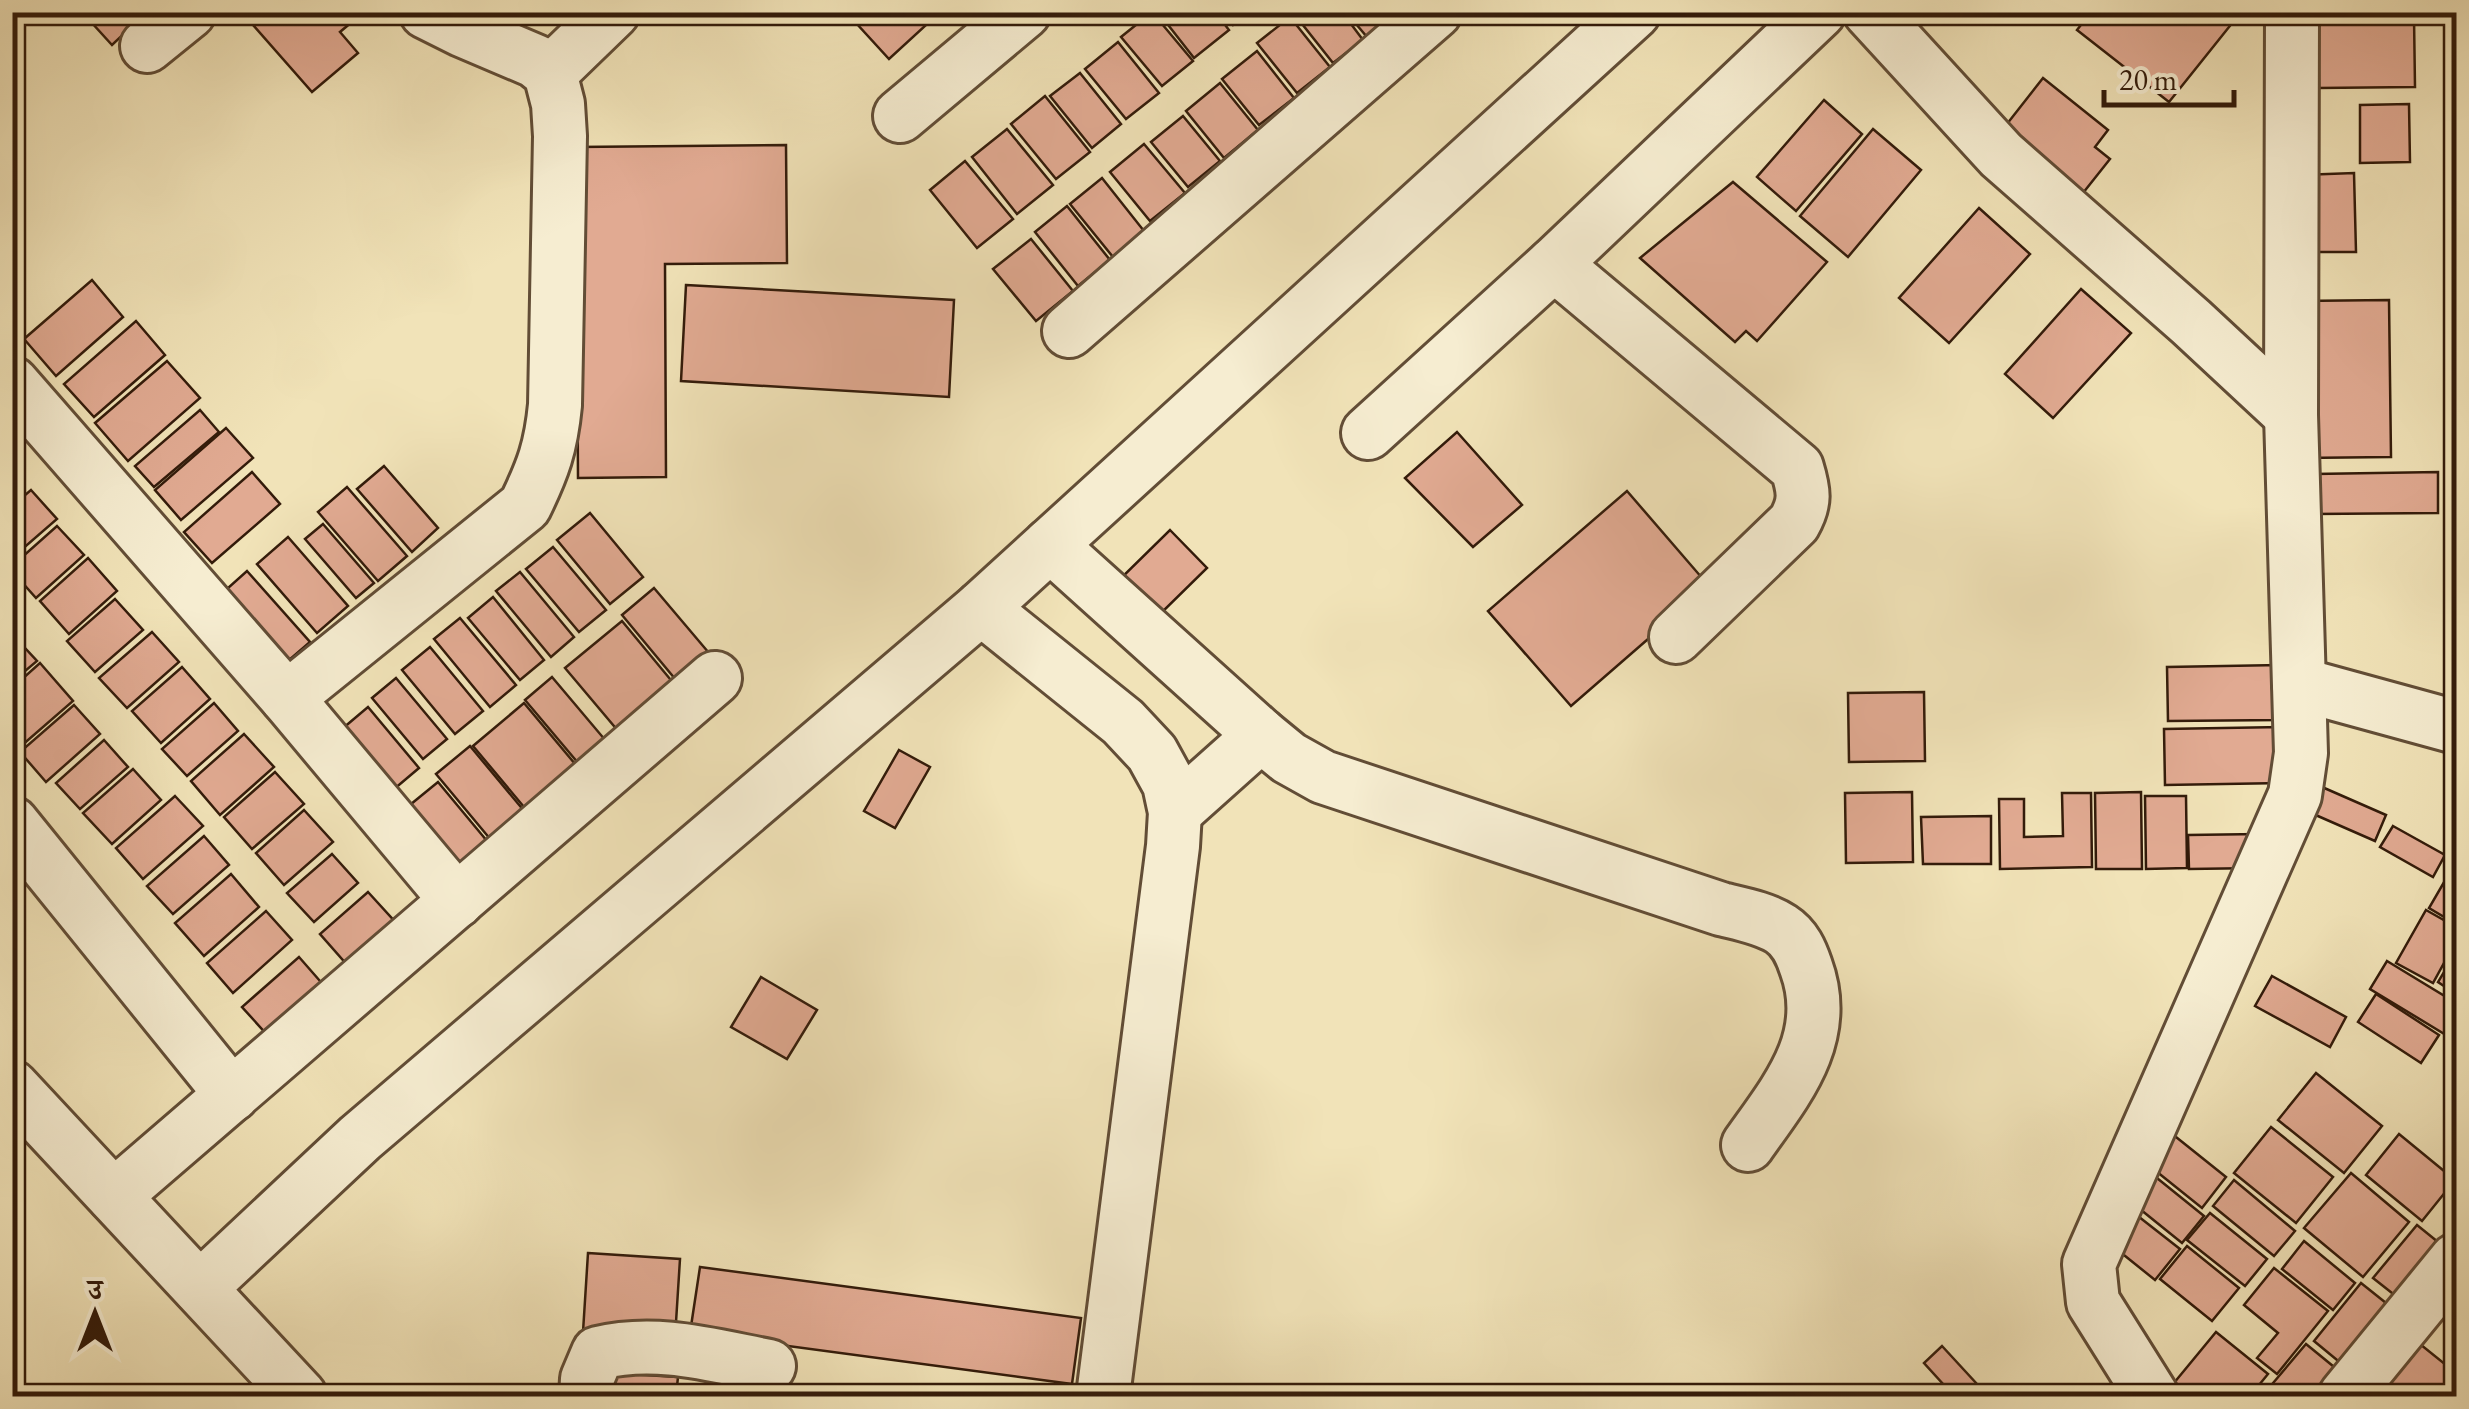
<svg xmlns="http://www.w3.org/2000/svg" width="2469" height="1409" viewBox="0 0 2469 1409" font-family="'EB Garamond','Noto Serif Devanagari',serif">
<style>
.building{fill:#e1aa92;stroke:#331b0a;stroke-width:2.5}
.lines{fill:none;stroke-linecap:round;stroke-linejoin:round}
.minor-casing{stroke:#624d36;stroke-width:58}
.minor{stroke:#f6edd1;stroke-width:52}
</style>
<rect width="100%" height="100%" fill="#f1e3b8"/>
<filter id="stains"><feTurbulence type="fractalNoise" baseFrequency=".002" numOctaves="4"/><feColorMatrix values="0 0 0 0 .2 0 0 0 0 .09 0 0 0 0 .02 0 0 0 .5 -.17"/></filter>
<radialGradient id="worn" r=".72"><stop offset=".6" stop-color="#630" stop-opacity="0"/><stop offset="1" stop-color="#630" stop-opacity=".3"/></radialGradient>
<!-- building -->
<g class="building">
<path d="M82 12H147L112 45Z"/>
<path d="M270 12H345L353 21 340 32 358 53 312 92 254 26Z"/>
<path d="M846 12H912L925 26 889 59Z"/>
<path d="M1152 12 1193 61 1162 86 1121 37Z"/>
<path d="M1158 12H1215L1229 30 1194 58Z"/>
<path d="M1223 12H1249L1233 25Z"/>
<path d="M1298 12H1342L1363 40 1333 63 1295 15Z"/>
<path d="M1346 12H1397L1367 37Z"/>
<path d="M2091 12H2241L2169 102 2077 30Z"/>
<path d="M1290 17 1330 67 1297 93 1257 43Z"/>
<path d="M2414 17 2415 87 2319 88 2318 19Z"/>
<path d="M1118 42 1159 93 1126 119 1085 69Z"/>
<path d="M1257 51 1294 98 1259 125 1222 79Z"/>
<path d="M1080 73 1121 124 1092 148 1050 96Z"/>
<path d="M2043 78 2108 130 2095 147 2110 159 2083 193 2003 129Z"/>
<path d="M1220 83 1258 130 1224 158 1186 111Z"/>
<path d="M1045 96 1090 152 1056 179 1011 124Z"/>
<path d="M1824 100 1862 134 1796 211 1757 177Z"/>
<path d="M2409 104 2410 162 2360 163V105Z"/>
<path d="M1183 116 1220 161 1188 187 1151 142Z"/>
<path d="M1007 129 1053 185 1017 214 972 157Z"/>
<path d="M1873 129 1921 170 1848 257 1800 216Z"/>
<path d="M1144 144 1185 193 1150 221 1110 172Z"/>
<path d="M786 145 787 263 665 264 666 477 578 478 576 147Z"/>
<path d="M965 161 1013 219 977 248 930 190Z"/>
<path d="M2354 173 2356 252H2303L2301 175Z"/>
<path d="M1102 178 1144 231 1113 257 1070 204Z"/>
<path d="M1733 182 1827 262 1757 341 1746 331 1735 342 1640 258Z"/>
<path d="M1067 206 1110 260 1078 286 1035 232Z"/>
<path d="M1979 208 2030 254 1949 343 1899 298Z"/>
<path d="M1031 239 1073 291 1036 321 993 269Z"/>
<path d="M92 280 123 317 56 376 24 339Z"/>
<path d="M686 285 954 300 949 397 681 381Z"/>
<path d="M2081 289 2131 333 2053 418 2005 374Z"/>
<path d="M2389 300 2391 457 2300 458 2298 301Z"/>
<path d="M136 321 165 355 94 417 64 384Z"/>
<path d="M167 361 200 398 128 461 95 423Z"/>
<path d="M200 410 219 432 154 487 135 466Z"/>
<path d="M226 428 253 458 181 520 155 490Z"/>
<path d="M1457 432 1522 505 1473 547 1405 478Z"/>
<path d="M384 466 438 528 412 552 357 489Z"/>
<path d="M252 472 280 504 212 563 184 532Z"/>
<path d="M2438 472V513L2314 514V474Z"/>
<rect x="2453" y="478" width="3" height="69"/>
<path d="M347 487 407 556 378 581 318 512Z"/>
<path d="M31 490 57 519 12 558V506Z"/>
<path d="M1627 491 1709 586 1571 706 1488 611Z"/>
<path d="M590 513 643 577 610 604 557 540Z"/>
<path d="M323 524 374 583 356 598 305 539Z"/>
<path d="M57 526 84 555 36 598 12 571V566Z"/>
<path d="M1170 530 1207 568 1151 623 1114 585Z"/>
<path d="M288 537 348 606 317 633 257 564Z"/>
<path d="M553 547 606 610 579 632 526 569Z"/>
<path d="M88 558 117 591 69 634 40 601Z"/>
<path d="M2453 565H2456V701H2455Z"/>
<path d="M247 571 310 642 281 667 219 596Z"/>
<path d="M520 572 574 637 551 657 496 591Z"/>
<path d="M654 588 709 653 676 680 622 615Z"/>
<path d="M493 597 544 660 520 680 468 618Z"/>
<path d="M115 599 143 630 95 672 67 641Z"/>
<path d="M460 618 516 685 490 707 434 639Z"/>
<path d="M622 621 675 685 619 732 565 668Z"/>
<path d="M152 632 179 662 127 708 99 678Z"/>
<path d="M12 634 37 661 12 682Z"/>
<path d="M430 647 483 711 455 734 402 670Z"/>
<path d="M40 663 73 701 20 747 12 739V688Z"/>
<path d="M2280 665 2281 720 2168 721 2167 667Z"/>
<path d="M182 667 210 699 161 743 132 711Z"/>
<path d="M552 677 606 741 579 764 525 700Z"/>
<path d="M396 678 447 739 423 759 372 698Z"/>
<path d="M1924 692 1925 761 1849 762 1848 693Z"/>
<path d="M214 703 238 731 187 776 162 749Z"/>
<path d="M524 703 586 777 534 819 473 746Z"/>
<path d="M74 705 100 734 46 782 20 752Z"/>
<path d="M368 707 419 768 393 790 342 729Z"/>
<path d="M2282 727 2283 783 2165 785 2164 729Z"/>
<path d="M244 734 274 767 220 815 191 781Z"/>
<path d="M104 740 128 767 80 809 56 783Z"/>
<path d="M470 746 535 824 501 852 436 774Z"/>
<path d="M899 750 930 767 895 828 864 811Z"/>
<path d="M133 769 161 800 112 844 83 813Z"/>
<path d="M275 772 304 804 252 849 224 817Z"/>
<path d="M438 782 497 853 465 879 405 809Z"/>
<path d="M2322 787 2386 815 2375 841 2311 813Z"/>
<path d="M1912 792 1913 862 1846 863 1845 793Z"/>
<path d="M2141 792 2142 869H2096L2095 793Z"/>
<path d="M2062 793H2091L2092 867 2000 869 1999 799H2024V837L2063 836Z"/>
<path d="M175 796 203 826 143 879 116 848Z"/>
<path d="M2145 796H2186L2187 868 2146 869Z"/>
<path d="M304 810 333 842 284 885 256 853Z"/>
<path d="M1991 816V864H1923L1921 817Z"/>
<path d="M2393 826 2445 855 2433 877 2380 847Z"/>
<path d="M2259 834V868L2189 869 2188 835Z"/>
<path d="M204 836 229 865 173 914 147 886Z"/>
<path d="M332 854 358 883 314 922 287 893Z"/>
<path d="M2454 865 2456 866V924L2429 908Z"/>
<path d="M231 874 259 907 204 956 175 923Z"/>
<path d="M368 892 398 925 349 967 320 934Z"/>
<path d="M2426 910 2456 927V941L2433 983 2396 963Z"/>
<path d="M266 911 292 940 233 993 207 963Z"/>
<path d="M2456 952V994L2438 982Z"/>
<path d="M299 957 327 989 270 1038 242 1007Z"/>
<path d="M2387 961 2456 1003V1018L2446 1035 2370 989Z"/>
<path d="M2272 976 2346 1017 2330 1047 2255 1006Z"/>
<path d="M761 977 817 1010 787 1059 731 1027Z"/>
<path d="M2376 994 2439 1035 2421 1063 2358 1022Z"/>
<path d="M2316 1073 2382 1126 2344 1173 2278 1120Z"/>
<path d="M2271 1127 2333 1177 2296 1223 2234 1173Z"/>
<path d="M2166 1129 2226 1177 2202 1208 2141 1159Z"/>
<path d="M2399 1134 2455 1180 2422 1221 2366 1175Z"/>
<path d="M2147 1170 2204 1216 2182 1243 2125 1197Z"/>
<path d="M2351 1173 2409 1222 2363 1277 2304 1228Z"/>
<path d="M2234 1180 2295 1231 2274 1256 2213 1206Z"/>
<path d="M2134 1213 2180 1249 2155 1280 2109 1243Z"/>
<path d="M2210 1213 2267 1259 2245 1286 2187 1240Z"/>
<path d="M2417 1225 2454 1255 2411 1308 2373 1278Z"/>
<path d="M2304 1241 2355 1283 2333 1310 2282 1269Z"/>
<path d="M2187 1246 2239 1288 2212 1321 2160 1279Z"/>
<path d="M588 1253 680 1259 675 1338 583 1332Z"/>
<path d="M700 1267 1081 1318 1072 1384 690 1333Z"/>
<path d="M2274 1268 2328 1311 2277 1374 2257 1358 2278 1333 2244 1305Z"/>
<path d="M2361 1283 2401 1315 2354 1374 2314 1341Z"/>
<path d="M2216 1332 2268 1374 2250 1396H2166L2164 1395Z"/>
<path d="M2410 1336 2456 1373V1396H2361Z"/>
<path d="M2306 1344 2350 1380 2336 1396H2277L2268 1389Z"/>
<path d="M1942 1346 1988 1396H1954L1924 1363Z"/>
<path d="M593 1372 678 1377 676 1396H591Z"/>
<path d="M716 1380 747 1383 746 1396H714Z"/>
</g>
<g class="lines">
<defs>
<g id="minor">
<path d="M1870 12 2001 155 2191 322 2291 415"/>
<path d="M147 46 189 12"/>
<path d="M550 73 613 12"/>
<path d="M900 116 1024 12"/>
<path d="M1554 264 1797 468C1804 491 1806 502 1794 523L1676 637"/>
<path d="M1069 331 1435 12"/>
<path d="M12 383 287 698 457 901"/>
<path d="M1368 433 1554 264 1819 12"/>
<path d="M1050 545 1261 735 1289 758 1323 777 1721 909C1741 914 1764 918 1781 929 1795 938 1801 952 1806 967 1832 1038 1786 1091 1748 1145"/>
<path d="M981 608 1123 722 1152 753 1169 784 1175 812 1173 846 1103 1396"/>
<path d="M2299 684 2456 727"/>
<path d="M287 698 525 506C543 469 551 447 555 405L560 136 558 104 550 73 535 61 462 30 426 12"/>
<path d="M1175 812 1261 735"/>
<path d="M12 823 232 1095"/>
<path d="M12 1087 300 1396"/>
<path d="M114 1196 715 678"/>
<path d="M200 1288 360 1138 981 608 1634 12"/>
<path d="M586 1396 587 1379 598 1353C657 1339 711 1355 769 1366"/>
<path d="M2152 1396 2093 1302 2089 1264 2295 795 2301 753 2291 415 2292 12"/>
<path d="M2345 1396 2456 1260"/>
</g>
</defs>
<!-- minor casing -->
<use href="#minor" class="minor-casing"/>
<!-- minor -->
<use href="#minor" class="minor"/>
</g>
<!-- margin -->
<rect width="2469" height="1409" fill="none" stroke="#f1e3b8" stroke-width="50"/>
<rect x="15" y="15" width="2439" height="1379" fill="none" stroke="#331b0a" stroke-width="5"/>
<rect x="25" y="25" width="2419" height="1359" fill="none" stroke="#331b0a" stroke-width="2.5"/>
<!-- north arrow -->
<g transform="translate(95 1314)" stroke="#f6edd1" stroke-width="8" paint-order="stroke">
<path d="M0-8L18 38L0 25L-18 38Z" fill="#331b0a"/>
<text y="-15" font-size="28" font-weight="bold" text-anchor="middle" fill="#331b0a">उ</text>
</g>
<!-- scale -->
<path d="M2104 90v15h130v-15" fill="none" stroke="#331b0a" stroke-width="5"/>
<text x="2119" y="90" font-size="30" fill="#331b0a" stroke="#f6edd1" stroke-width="8" paint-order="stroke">20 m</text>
<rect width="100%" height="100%" filter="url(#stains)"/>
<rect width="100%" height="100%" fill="url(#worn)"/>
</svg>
